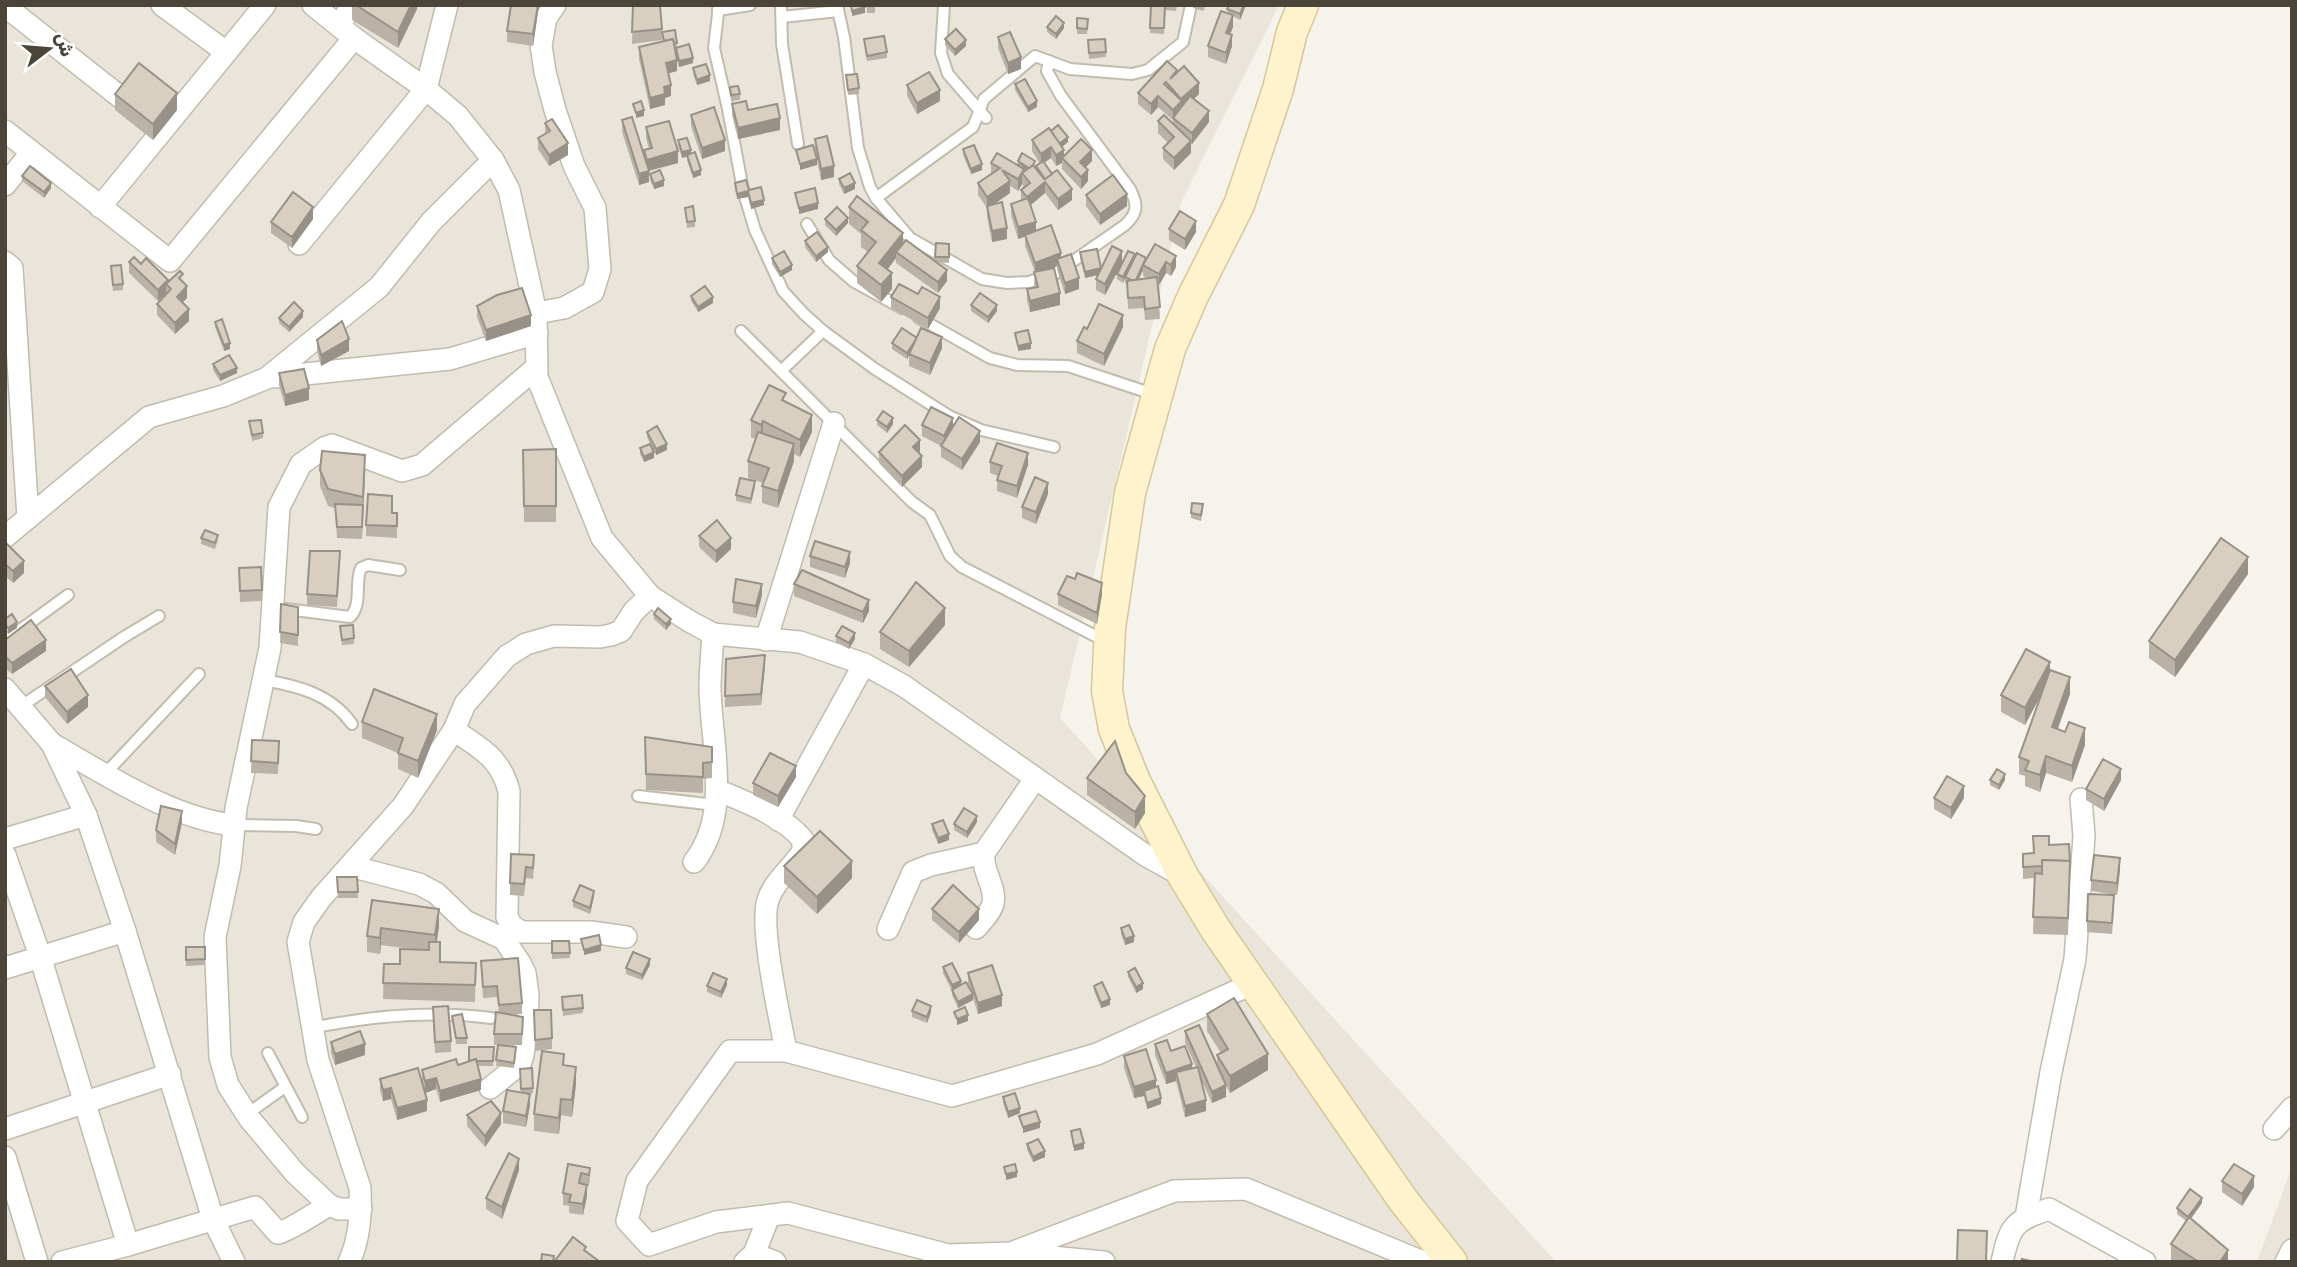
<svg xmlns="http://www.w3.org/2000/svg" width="2297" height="1267" viewBox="0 0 2297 1267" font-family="Rubik,'Noto Naskh Arabic',sans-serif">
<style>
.residential{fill:#eae5da}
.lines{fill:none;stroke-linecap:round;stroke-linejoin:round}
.service-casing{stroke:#c2bbae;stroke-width:14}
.minor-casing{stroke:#c2bbae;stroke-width:24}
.secondary-casing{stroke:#d6c79b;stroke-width:33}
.service{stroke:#fff;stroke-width:10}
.minor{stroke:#fff;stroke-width:21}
.secondary{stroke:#fff3cd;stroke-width:30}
.wall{fill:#bab2a6;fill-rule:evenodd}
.shaded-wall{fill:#979187}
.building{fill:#d8cfc1;stroke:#979187;stroke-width:2}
</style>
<rect width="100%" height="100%" fill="#f6f3ec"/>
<!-- residential -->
<g class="residential">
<path d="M5 5H1279L1181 203 1060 718 1556 1262H5Z"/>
<path d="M2292 1167V1262H2257Z"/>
</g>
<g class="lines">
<defs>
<g id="service">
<path d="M719 5 714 48 728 109 743 190 755 230 783 291 804 314 823 331 875 369 949 416 981 430 1054 447"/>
<path d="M781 5 782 44 798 144"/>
<path d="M837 5 844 37 858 148 870 187 876 198 910 238 982 279 1007 283 1029 282 1056 273 1125 225C1138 213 1138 205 1130 189L1061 96 1047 71 1049 61"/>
<path d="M944 5 941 53 948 74 986 118"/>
<path d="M718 10 750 5"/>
<path d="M782 17 838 11"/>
<path d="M876 198 973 127 984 99 1035 56 1070 69 1132 74 1148 70 1183 42 1191 5"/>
<path d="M807 224 829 260 853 281 902 308"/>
<path d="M919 318 990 358 1017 365 1068 366 1156 395"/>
<path d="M741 331 912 502 930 515 950 556 962 567 1105 641"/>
<path d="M781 371 823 331"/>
<path d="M286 609 350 617C363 604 354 583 361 568L368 565 400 570"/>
<path d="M5 641 68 595"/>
<path d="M264 680C298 686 331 694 352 724"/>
<path d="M20 707 124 637 159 616"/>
<path d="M105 774 199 674"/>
<path d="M638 796 715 805"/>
<path d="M234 825 296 826 316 829"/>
<path d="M311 1028C371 1016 430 1010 491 1018"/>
<path d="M268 1053 302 1117"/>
<path d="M247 1114 285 1087"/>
</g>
<g id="minor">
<path d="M162 5 226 52"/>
<path d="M313 5 354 38 426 89 458 116 493 160 509 190 536 313 537 377 602 538 650 596 689 621 713 634 800 642 864 664 904 686 1145 855 1183 876"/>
<path d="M5 6 138 111"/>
<path d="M339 26 352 5"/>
<path d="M5 131 170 261 354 38"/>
<path d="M5 185 31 153"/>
<path d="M100 207 265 5"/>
<path d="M299 244 426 89 447 5"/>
<path d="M5 262 12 268 28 518"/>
<path d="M536 313 564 308 593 292 600 269 595 208 574 166 555 110 545 72 541 45 546 18 555 5"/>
<path d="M276 377 450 359 537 333"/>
<path d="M5 537 149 417 223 396 267 378 379 287 431 222 493 160"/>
<path d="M766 640 834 423"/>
<path d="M5 689 52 744 86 815 125 931 213 1219 234 1262"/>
<path d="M454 730C481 749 500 757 509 791L507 917 512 926 522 932H591L626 937"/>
<path d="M52 744C105 774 173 819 234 825"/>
<path d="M717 790C744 801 785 817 803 840V851C793 867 774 881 768 900 759 927 780 1018 786 1051"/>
<path d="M778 820 864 664"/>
<path d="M5 839 86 815"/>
<path d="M5 855 40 956 128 1245"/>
<path d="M694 862C732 813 711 745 710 688 710 670 712 652 713 634"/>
<path d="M350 866 419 884 436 893 465 921 504 939 520 963 525 973 528 995 527 1028 523 1055 520 1064 490 1088"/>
<path d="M976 928C982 921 991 912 993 904 997 887 981 871 984 853"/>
<path d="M888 929 913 872 931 865 984 853 1035 779"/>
<path d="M5 968 125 931"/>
<path d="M5 1129 170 1074"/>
<path d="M2274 1129 2292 1108"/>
<path d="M5 1157 37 1262"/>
<path d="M329 1205 295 1173 249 1118 228 1085 220 1057 215 937 230 866 236 808 270 648 279 507 301 464 324 448 332 445 402 471 422 465 536 368"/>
<path d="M2026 1217 2051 1072 2075 959 2084 836 2081 799"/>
<path d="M1016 1251 1174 1191 1246 1189 1423 1262"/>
<path d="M754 1254 775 1262"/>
<path d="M62 1262 128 1245 255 1207 278 1233C289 1231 317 1212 329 1205L339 1209H361"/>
<path d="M349 1262C360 1238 361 1213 360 1188L318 1060 298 942 304 922 321 898 403 806 454 730 465 704 507 656 526 644 554 636 600 637 611 635 621 631 634 611 650 596"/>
<path d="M745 1262 754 1254 769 1216"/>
<path d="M1104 1262 1011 1253 948 1255 788 1213 716 1222 649 1245 627 1221 637 1181 730 1051H786L952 1096 1097 1054 1254 983"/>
<path d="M2002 1262C2010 1225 2014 1221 2049 1209L2145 1262"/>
<path d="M2286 1262 2292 1250"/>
</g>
<path id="secondary" d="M1303 5 1292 32 1278 89 1239 205 1193 296 1170 349 1130 493 1110 628 1107 691 1114 729 1135 781 1183 876 1216 930 1403 1200 1452 1262"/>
</defs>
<!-- service casing -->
<use href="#service" class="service-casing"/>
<!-- minor casing -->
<use href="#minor" class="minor-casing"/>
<!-- secondary casing -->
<use href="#secondary" class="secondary-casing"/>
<!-- service -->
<use href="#service" class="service"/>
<!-- minor -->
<use href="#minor" class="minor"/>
<!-- secondary -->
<use href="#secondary" class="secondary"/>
</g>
<!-- wall -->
<g class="wall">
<path d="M352 5H417V9L398 48 352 20Z"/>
<path d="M511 5H539L533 46 507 42V31Z"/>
<path d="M633 5H667L660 6 662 40 632 44Z"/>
<rect x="867" y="5" width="8" height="8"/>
<path d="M1151 5H1177L1176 11 1165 10 1164 34 1150 33Z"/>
<path d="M1193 5H1205L1204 11 1193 8Z"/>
<path d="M1229 5H1246L1240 20 1233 16V27L1230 34 1232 46 1226 64 1208 57V46L1227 13Z"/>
<path d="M1077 18 1088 19 1087 34H1077Z"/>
<path d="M1047 27 1064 28 1056 39 1047 32Z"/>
<path d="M662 32 677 43V48L693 63 679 67 677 61V71L668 73 671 96 665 98V105L650 109 639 59V47L663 42Z"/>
<path d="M998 37 1021 69 1008 74 998 48Z"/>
<path d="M864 39 887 52V58L867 61Z"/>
<path d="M945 39 966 46 955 56 945 45Z"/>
<path d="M1088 40 1106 52V57L1089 59Z"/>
<path d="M693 68 710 81 697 85 693 74Z"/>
<path d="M1177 73 1199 94 1194 99 1209 122 1192 144H1191V153L1174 170 1163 159V148L1168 143 1158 133V121L1173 123V120L1158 107 1151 115 1138 104V93Z"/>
<path d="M846 75 859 88V94L848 95Z"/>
<path d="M1015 84 1037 107 1028 112 1015 90Z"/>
<path d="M907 85 940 101 917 114 907 96Z"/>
<path d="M730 87 740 94V100L731 101Z"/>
<path d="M115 94 177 110 153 140 115 110Z"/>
<path d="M732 104 748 110 780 130 738 139 732 115Z"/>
<path d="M691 115 725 151 702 159 691 126Z"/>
<path d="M622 120 644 155V150L649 149 646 138V127L678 163 649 171V182L639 185 622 132Z"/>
<path d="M545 123 568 155 549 166 538 149V138L545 134Z"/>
<path d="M1051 131 1068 142 1062 147 1064 156 1092 161 1085 167 1088 181 1081 189 1062 169V163L1056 166 1051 158 1044 162 1072 200 1058 210 1045 193 1031 205 1036 231 1061 257 1079 289 1065 294 1057 270V266L1049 269 1060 305 1030 312 1027 301V289L1035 288 1034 284 1035 272 1025 246V236L1018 239 1011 215V204L1021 200V190L1024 187 1022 184 1018 191 1010 186V193L994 204 1007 239 992 242 987 217V208L978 195V183L991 174V163L1018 165V161L1035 167 1036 169V166L1040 164 1032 151V140Z"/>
<path d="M815 139 834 177 821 180 815 150Z"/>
<path d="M678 140 691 153 701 175 693 178 687 160V157L682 158 678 146Z"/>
<path d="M963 149 982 170 971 174 963 155Z"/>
<path d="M650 174 664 186 654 189 650 180Z"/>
<path d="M22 176 51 188 44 198 22 181Z"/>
<path d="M839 179 855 189 844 194 839 184Z"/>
<path d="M735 183 749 190 764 205 751 209 748 197 737 199Z"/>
<path d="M1086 195 1127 206 1100 225 1086 206Z"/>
<path d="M849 207 903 243 935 261 936 243 949 244V263L937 262 947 281 938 293 896 263V258L888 269 892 289 881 302 857 283V266L868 252 861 247V234L849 224Z"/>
<path d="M685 208 695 221V227L687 228Z"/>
<path d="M313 219 292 248 271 233V222Z"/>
<path d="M825 219 848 223 836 236 825 225Z"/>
<path d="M1169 229 1196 232 1185 250 1169 240Z"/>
<path d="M805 241 828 252 816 262 805 247Z"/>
<path d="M1080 252 1101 268 1122 263 1105 295 1096 290V279L1098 275 1085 278 1080 258Z"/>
<path d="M1176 256V267L1171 276 1166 273 1159 285 1158 284 1160 319 1145 320 1144 308 1128 309 1127 284 1125 283V279L1123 283 1117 279V274L1135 257 1146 258ZM1143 270V276L1147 278 1139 279Z"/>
<path d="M772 258 792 270 780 277 772 264Z"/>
<path d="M129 262 141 264 168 282H183L187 298 182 303 189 321 175 334 157 315V304L166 294V293L158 301 129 273Z"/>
<path d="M111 272 123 284V290L113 291Z"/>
<path d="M918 294 940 308 928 329 891 308V297Z"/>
<path d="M691 296 713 303 698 312 691 301Z"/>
<path d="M971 305 997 311 988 323 971 311Z"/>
<path d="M477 306 531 326 486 341 477 317Z"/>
<path d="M303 317 289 332 279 323V318Z"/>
<path d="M215 322 230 349 224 351 215 327Z"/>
<path d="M1123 327 1104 366 1077 353V341L1087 329Z"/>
<path d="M917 338 942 348 930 375 909 366V355L907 359 892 349V343Z"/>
<path d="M317 340 349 351 321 366 317 351Z"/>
<path d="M213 364 237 373 220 381 213 370Z"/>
<path d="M279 373 309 400 285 406 279 385Z"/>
<path d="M786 402 812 432 800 457 794 454V461L778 508 762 503V486L763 483 748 478V461L755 439 751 437V420Z"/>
<path d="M877 420 893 424 887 433 877 425Z"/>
<path d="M249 421 263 433V438L252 441Z"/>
<path d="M922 425 953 427 980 442 962 470 941 457V446L922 436Z"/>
<path d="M647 432 667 450 656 455 651 444 654 458 644 462 640 454V448L650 444 647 437Z"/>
<path d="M556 449V522H524L523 450Z"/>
<path d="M920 451 919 453 922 467 902 487 879 463V452Z"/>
<path d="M990 462 1028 465 1017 498 997 491V480L998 476 990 473Z"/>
<path d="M320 470 365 472 362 539 337 538 335 508 328 506 320 486Z"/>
<path d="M755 487 751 504 736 501V495Z"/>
<path d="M1048 494 1036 524 1022 518V507Z"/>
<path d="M1203 510 1201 521 1191 518V513Z"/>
<path d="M392 513 397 525V538L366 536V525Z"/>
<path d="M699 536 731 549 716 563 699 547Z"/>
<path d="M201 538 218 540 215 549 201 544Z"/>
<path d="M5 542 24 573 13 583 5 576Z"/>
<path d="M810 556 850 563 845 578 810 567Z"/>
<path d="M340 562 337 607 307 605V594Z"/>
<path d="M261 567 262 601 240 602 239 568Z"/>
<path d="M2248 574 2175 677 2149 658V641Z"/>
<path d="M794 584 869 611 863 623 794 596Z"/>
<path d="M1058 594H1102L1097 624 1058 605Z"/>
<path d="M762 595 756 618 733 613V602Z"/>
<path d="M281 604 298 607V646L280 643Z"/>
<path d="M654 614 671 624 666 630 654 619Z"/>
<path d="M945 625 909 667 880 649V632Z"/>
<path d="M340 626 354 638V644L342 645Z"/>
<path d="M836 636 855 639 849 649 836 642Z"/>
<path d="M5 640 46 651 12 674 5 668Z"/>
<path d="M726 659 765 666 761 705 725 707Z"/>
<path d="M2050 671 2070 694 2058 729 2085 745 2072 782 2046 773 2040 792 2025 786V776L2019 774V757L2042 693 2025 725 2001 712V695Z"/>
<path d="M45 686 88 707 67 724 45 697Z"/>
<path d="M362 722 437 730 418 778 398 769V753L362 738Z"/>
<path d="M645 737 712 747V778L703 779V793L646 790Z"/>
<path d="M252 740 279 741 278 774 251 773Z"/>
<path d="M1126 773 1145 813 1135 829 1087 795V778Z"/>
<path d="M796 777 778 807 753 795V783Z"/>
<path d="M1990 780H2005L1999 790 1990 785Z"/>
<path d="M2121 780 2104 811 2086 800V789Z"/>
<path d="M1934 798H1964L1951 819 1934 809Z"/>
<path d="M182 822 175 855 156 842V830Z"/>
<path d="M977 822 967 838 954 830V824Z"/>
<path d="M932 824 949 840 938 844 932 830Z"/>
<path d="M2049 845 2070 878 2068 935 2033 934 2035 878 2023 879V854L2033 853Z"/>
<path d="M511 854 534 866 533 879 526 878 524 896 510 895Z"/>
<path d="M784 866 852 878 817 914 784 883Z"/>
<path d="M2120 870 2117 895 2091 891V880Z"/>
<path d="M337 877H357L358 898H338Z"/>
<path d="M594 896 590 914 573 907V901Z"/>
<path d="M372 900 439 926 437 942 440 962 476 963 475 1002 383 999 384 964H400L420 950 381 945 380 954 367 952V936Z"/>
<path d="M2114 907 2112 934 2087 932V921Z"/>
<path d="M932 909 979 920 959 943 932 920Z"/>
<path d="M1121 928 1134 942 1125 945 1121 934Z"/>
<path d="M552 941H569L570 958 552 959Z"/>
<path d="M186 947H205V965L186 966Z"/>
<path d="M481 961 522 1003V1014L512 1015 523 1028 522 1045H501L516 1053 514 1068 496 1066 497 1045H494V1034L499 1013 497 997 483 998Z"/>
<path d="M650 965 642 980 626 974V968Z"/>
<path d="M943 967 961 984 970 988 968 984V973L1002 1006 978 1014 973 998V1000L958 1008 952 995V991L943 973Z"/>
<path d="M1128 972 1143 989 1136 993 1128 977Z"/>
<path d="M727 985 721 998 707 992V986Z"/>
<path d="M1094 986 1110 1005 1101 1008 1094 991Z"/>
<path d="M562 997 583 1008V1013L563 1016Z"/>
<path d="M534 1010 552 1038V1049L535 1051Z"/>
<path d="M912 1011 931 1012 927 1023 912 1017Z"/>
<path d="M1207 1014 1268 1070 1230 1093 1226 1086V1097L1212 1103 1200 1077 1206 1111 1185 1117 1176 1081 1166 1084 1155 1055V1044L1171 1051 1192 1068 1196 1067 1185 1042V1031L1217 1066V1055L1221 1053 1207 1031Z"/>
<path d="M452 1016 467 1038V1044H456Z"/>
<path d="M433 1019 451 1041V1052L435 1053Z"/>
<path d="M331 1042 365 1055 335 1065 331 1053Z"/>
<path d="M494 1047 493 1066H478L481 1090 440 1102 436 1089 425 1093 427 1111 397 1120 391 1099 383 1101 380 1090V1079L422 1080V1070L458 1065 469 1061Z"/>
<path d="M1124 1056 1156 1087 1161 1104 1147 1109 1144 1096 1134 1098 1124 1068Z"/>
<path d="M564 1065 576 1084 572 1117 561 1115 559 1134 534 1131V1114Z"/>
<path d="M532 1068 533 1093 529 1094 530 1105 526 1127 503 1123V1111L521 1092 520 1069Z"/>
<path d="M1003 1097 1020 1113 1008 1118 1003 1103Z"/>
<path d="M467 1115 501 1124 485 1147 467 1126Z"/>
<path d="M1027 1144 1045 1157 1033 1162 1027 1150Z"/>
<path d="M568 1164 590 1168V1179L589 1186 587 1185V1196L583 1215 569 1213V1206L563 1205V1193Z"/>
<path d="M519 1170 502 1219 486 1209V1198Z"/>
<path d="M2222 1181 2254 1187 2242 1206 2222 1192Z"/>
<path d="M2202 1203 2191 1219 2228 1262H2172L2171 1261V1244L2186 1221 2177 1214V1208Z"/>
</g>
<!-- shaded-wall -->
<g class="shaded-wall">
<path d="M411 5H417V9L398 48V32Z"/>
<path d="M538 5H539L533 46V34Z"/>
<path d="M1244 5H1246L1240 20V14Z"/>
<path d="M865 7V13L852 16V11Z"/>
<path d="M1233 15V27L1226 44V33Z"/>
<path d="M1064 23V28L1056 39V34Z"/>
<path d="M1232 35V46L1226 64V53Z"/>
<path d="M966 40V46L955 56V50Z"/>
<path d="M1021 57V69L1008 74V63Z"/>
<path d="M693 58V63L679 67V61Z"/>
<path d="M677 60V71L666 74V63Z"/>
<path d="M710 75V81L697 85V80Z"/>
<path d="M1199 83V94L1182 110 1173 119V110L1181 99Z"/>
<path d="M671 85V96L665 98V105L650 109V98L664 87Z"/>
<path d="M940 90V101L917 114V103Z"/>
<path d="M177 93V110L153 140V124Z"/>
<path d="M1158 96V107L1151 115V104Z"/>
<path d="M1037 101V107L1028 112V107Z"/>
<path d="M644 110V116L636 118V113Z"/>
<path d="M1209 111V122L1192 144V133Z"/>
<path d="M780 118V130L738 139V128Z"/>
<path d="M1068 137V142L1058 150V145Z"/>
<path d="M725 140V151L702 159V148Z"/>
<path d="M1191 141V153L1174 170V158Z"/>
<path d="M568 143V155L549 166V155Z"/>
<path d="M1051 147V158L1041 165V154Z"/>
<path d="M691 150V155L682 158V152Z"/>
<path d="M1064 150V160L1062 158V163L1056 166V155Z"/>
<path d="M1092 150V161L1080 173V162Z"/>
<path d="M678 151V163L647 171V160Z"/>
<path d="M817 159V165L800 170V164Z"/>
<path d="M982 164V170L971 174V169Z"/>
<path d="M834 166V177L821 180V169Z"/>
<path d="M701 170V175L693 178V173Z"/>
<path d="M1088 170V181L1081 189V177Z"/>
<path d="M649 171V182L639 185V174Z"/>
<path d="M1022 173V184L1018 191V179Z"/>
<path d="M664 180V186L654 189V184Z"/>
<path d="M1010 181V193L987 209V197Z"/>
<path d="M1045 182V193L1027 208V197Z"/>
<path d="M51 183V188L44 198V192Z"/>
<path d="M855 183V189L844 194V188Z"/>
<path d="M1072 189V200L1058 210V199Z"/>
<path d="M748 191V197L737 199V194Z"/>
<path d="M1127 194V206L1100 225V214Z"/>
<path d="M764 200V205L751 209V203Z"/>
<path d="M818 203V209L799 214V208Z"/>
<path d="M313 207V219L292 248V237Z"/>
<path d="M848 218V223L836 236V230Z"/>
<path d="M1196 221V232L1185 250V239Z"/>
<path d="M1036 222V233L1018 239V227Z"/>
<path d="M1007 228V239L992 242V231Z"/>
<path d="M903 233V250L896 252V258L879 280V263Z"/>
<path d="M828 247V252L816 262V256Z"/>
<path d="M1122 251V263L1105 295V284Z"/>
<path d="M1061 253V264L1057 259V266L1035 274V263Z"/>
<path d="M1135 254V259L1125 277 1123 283V277Z"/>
<path d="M1176 256V267L1171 276V265Z"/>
<path d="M1166 262V273L1159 285V274Z"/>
<path d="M792 265V270L780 277V272Z"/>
<path d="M1143 265V270L1135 287V282Z"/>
<path d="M1101 268V274L1085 278V272Z"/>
<path d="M947 270V281L938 293V282Z"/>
<path d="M892 273V289L881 302V285Z"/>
<path d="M1079 278V289L1065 294V283Z"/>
<path d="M168 280V286L166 284V293L158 301V290Z"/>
<path d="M187 286V298L177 308V297Z"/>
<path d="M1060 293V305L1030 312V301Z"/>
<path d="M713 297V303L698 312V307Z"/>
<path d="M940 297V308L928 329V318Z"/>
<path d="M997 305V311L988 323V317Z"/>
<path d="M189 309V321L175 334V323Z"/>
<path d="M303 311V317L289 332V327Z"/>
<path d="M531 315V326L486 341V330Z"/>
<path d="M1123 315V327L1104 366V354Z"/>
<path d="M942 337V348L930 375V363Z"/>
<path d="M917 338V343L907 359V353Z"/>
<path d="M349 339V351L321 366V355Z"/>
<path d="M230 343V349L224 351V345Z"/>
<path d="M1031 343V349L1018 351V346Z"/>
<path d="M237 368V373L220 381V375Z"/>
<path d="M309 388V400L285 406V395Z"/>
<path d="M812 415V432L800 457V440Z"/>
<path d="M893 418V424L887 433V427Z"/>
<path d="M953 418V429L944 447V436Z"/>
<path d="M763 421V438L761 442V425Z"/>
<path d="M980 431V442L962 470V459Z"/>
<path d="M920 440V451L913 459V447Z"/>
<path d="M667 444V450L656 455V449Z"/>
<path d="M794 444V461L778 508V491Z"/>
<path d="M654 452V458L644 462V457Z"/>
<path d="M1028 453V465L1017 498V486Z"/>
<path d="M365 455V472L362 539 363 497Z"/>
<path d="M922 456V467L902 487V476Z"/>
<path d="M1048 483V494L1036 524V512Z"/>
<path d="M731 538V549L716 563V551Z"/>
<path d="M850 552V563L845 578V567Z"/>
<path d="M2248 557V574L2175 677V660Z"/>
<path d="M24 561V573L13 583V571Z"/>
<path d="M1102 583V594L1097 624V613Z"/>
<path d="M762 584V595L756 618V606Z"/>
<path d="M869 600V611L863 623V612Z"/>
<path d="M945 608V625L909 667V651Z"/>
<path d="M671 619V624L666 630V624Z"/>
<path d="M17 622V628L8 634V628Z"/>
<path d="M855 633V639L849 649V643Z"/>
<path d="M46 640V651L12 674V663Z"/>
<path d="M765 655V666L761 705V694Z"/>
<path d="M2050 662V678L2025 725V708Z"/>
<path d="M2070 677V694L2052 744V727Z"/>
<path d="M88 695V707L67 724V712Z"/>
<path d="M437 714V730L418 778V761Z"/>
<path d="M2085 728V745L2072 782V766Z"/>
<path d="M2046 756V773L2040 792V775Z"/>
<path d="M796 766V777L778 807V796Z"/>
<path d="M2121 769V780L2104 811V799Z"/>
<path d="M2005 774V780L1999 790V785Z"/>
<path d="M1964 786V798L1951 819V808Z"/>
<path d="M1145 796V813L1135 829V812Z"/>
<path d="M182 811V822L175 855V844Z"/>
<path d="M977 816V822L967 838V832Z"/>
<path d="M949 834V840L938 844V838Z"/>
<path d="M2120 858V870L2117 895V883Z"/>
<path d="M852 861V878L817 914V897Z"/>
<path d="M594 891V896L590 914V908Z"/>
<path d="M439 909V926L435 952V935Z"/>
<path d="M979 909V920L959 943V932Z"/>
<path d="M381 928V945L380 954V938Z"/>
<path d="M1134 936V942L1125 945V939Z"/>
<path d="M601 945V951L584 955V950Z"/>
<path d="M650 959V965L642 980V975Z"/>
<path d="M727 979V985L721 998V992Z"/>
<path d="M961 981V986L952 991V985Z"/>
<path d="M1143 983V989L1136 993V987Z"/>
<path d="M973 994V1000L958 1008V1002Z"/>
<path d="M1002 995V1006L978 1014V1003Z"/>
<path d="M1110 999V1005L1101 1008V1003Z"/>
<path d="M931 1006V1012L927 1023V1017Z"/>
<path d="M968 1015V1021L957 1025V1019Z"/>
<path d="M365 1044V1055L335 1065V1054Z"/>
<path d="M1268 1054V1070L1230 1093V1076Z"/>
<path d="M1192 1064V1075L1176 1072V1081L1166 1084V1073Z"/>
<path d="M576 1067V1084L572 1117V1100Z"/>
<path d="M436 1078V1089L425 1093V1081Z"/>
<path d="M481 1079V1090L440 1102V1091Z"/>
<path d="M1156 1080V1091H1144V1096L1134 1098V1087Z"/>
<path d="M1226 1085V1097L1212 1103V1092Z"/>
<path d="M391 1088V1099L383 1101V1090Z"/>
<path d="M530 1094V1105L526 1127V1116Z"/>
<path d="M1161 1098V1104L1147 1109V1103Z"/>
<path d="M561 1099V1115L559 1134V1118Z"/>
<path d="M427 1100V1111L397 1120V1108Z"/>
<path d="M1206 1100V1111L1185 1117V1106Z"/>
<path d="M1020 1108V1113L1008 1118V1112Z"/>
<path d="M501 1113V1124L485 1147V1136Z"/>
<path d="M1040 1122V1128L1023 1133V1127Z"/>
<path d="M1084 1143V1149L1074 1151V1146Z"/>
<path d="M1045 1151V1157L1033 1162V1157Z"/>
<path d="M519 1159V1170L502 1219V1207Z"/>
<path d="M1017 1172V1177L1006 1180V1174Z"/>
<path d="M2254 1176V1187L2242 1206V1194Z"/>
<path d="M587 1185V1196L583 1215V1204Z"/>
<path d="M2202 1198V1203L2188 1222V1217Z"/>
<path d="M2228 1250V1262H2220Z"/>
</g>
<!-- building -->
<g class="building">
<path d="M356 5H411L398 32Z"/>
<path d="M511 5H538L533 34 507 31Z"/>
<path d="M633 5H660L662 29 632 32Z"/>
<path d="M851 5H864L865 7 852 11Z"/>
<path d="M1151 5H1165L1164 28H1150Z"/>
<path d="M1229 5H1244L1240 14 1227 9Z"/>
<path d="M1221 11 1233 15 1226 33 1232 35 1226 53 1208 46Z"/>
<path d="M1056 16 1064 23 1056 34 1047 27Z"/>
<path d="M1077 18 1088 19 1087 29 1077 28Z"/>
<path d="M956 29 966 40 955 50 945 39Z"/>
<path d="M675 30 677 43H674L673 39 664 41 662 32Z"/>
<path d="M1010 32 1021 57 1008 63 998 37Z"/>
<path d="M884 36 887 52 867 56 864 39Z"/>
<path d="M673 39 677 60 666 63 671 85 664 87 665 94 650 98 639 47Z"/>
<path d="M1105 39 1106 52 1089 53 1088 40Z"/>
<path d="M689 44 693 58 679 61 676 48Z"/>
<path d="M1167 61 1177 70 1170 79 1184 66 1199 83 1181 99 1166 82 1164 84 1182 101 1173 110 1158 96 1151 104 1138 93Z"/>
<path d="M139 63 177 93 153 124 115 94Z"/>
<path d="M706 64 710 75 697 80 693 68Z"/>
<path d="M929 72 940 90 917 103 907 85Z"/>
<path d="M857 74 859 88 848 90 846 75Z"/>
<path d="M1025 79 1037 101 1028 107 1015 84Z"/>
<path d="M738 86 740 94 731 95 730 87Z"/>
<path d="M1190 96 1209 111 1192 133 1173 118Z"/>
<path d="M641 101 644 110 636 113 633 104Z"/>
<path d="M746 101 748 110 777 104 780 118 738 128 732 104Z"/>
<path d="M714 107 725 140 702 148 691 115Z"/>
<path d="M1164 115 1191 141 1174 158 1163 148 1174 137 1158 121Z"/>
<path d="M632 117 649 171 639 174 622 120Z"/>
<path d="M552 119 568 143 549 155 538 138 550 131 545 123Z"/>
<path d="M669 121 678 151 647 160 644 150 652 148 646 127Z"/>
<path d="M1058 125 1068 137 1059 144 1051 131Z"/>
<path d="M1049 128 1064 150 1056 155 1051 147 1041 154 1032 140Z"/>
<path d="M827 136 834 166 821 169 815 139Z"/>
<path d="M687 138 691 150 682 152 678 140Z"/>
<path d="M1081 139 1092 150 1080 162 1088 170 1081 177 1062 158Z"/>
<path d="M813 145 817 159 800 164 796 150Z"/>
<path d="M974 145 982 164 971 169 963 149Z"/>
<path d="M695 152 701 170 693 173 687 155Z"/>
<path d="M997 153 1024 169 1022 173 1033 165 1044 179 1057 170 1072 189 1058 199 1045 182 1027 197 1021 190 1030 183 1022 173 1018 179 1002 170 1010 181 987 197 978 183 1000 168 991 163Z"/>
<path d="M1022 153 1035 161 1033 165 1029 168 1018 161Z"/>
<path d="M1043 161 1052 174 1045 179 1036 166Z"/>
<path d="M1020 163 1027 169 1024 171V169L1018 165Z"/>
<path d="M30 166 51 183 44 192 22 176Z"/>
<path d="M660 170 664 180 654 184 650 174Z"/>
<path d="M850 173 855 183 844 188 839 179Z"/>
<path d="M1113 175 1127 194 1100 214 1086 195Z"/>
<path d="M746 180 749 190 761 187 764 200 751 203 748 191 737 194 735 183Z"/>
<path d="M815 188 818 203 799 208 795 193Z"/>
<path d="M293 192 313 207 292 237 271 222Z"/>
<path d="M857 196 903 233 879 263 892 273 881 285 857 266 876 242 861 230 868 222 849 207Z"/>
<path d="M1028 198 1036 222 1018 227 1011 204Z"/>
<path d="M1002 202 1007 228 992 231 987 206Z"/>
<path d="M693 206 695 221 687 222 685 208Z"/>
<path d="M837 207 848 218 836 230 825 219Z"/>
<path d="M1180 211 1196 221 1185 239 1169 229Z"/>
<path d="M1051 225 1061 253 1035 263 1025 235Z"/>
<path d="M817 232 828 247 816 256 805 241Z"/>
<path d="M906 240 947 270 938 282 896 252Z"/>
<path d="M936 243 949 244V257H935Z"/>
<path d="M1155 244 1176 256 1171 265 1166 262 1159 274 1143 265Z"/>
<path d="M1112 246 1122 251 1105 284 1096 279Z"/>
<path d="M1097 249 1101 268 1085 272 1080 252Z"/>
<path d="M784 251 792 265 780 272 772 258Z"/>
<path d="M1128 251 1135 254 1123 277 1117 274Z"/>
<path d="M1137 253 1146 258 1136 280H1131L1125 277Z"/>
<path d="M1071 254 1079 278 1065 283 1057 259Z"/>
<path d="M134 257 141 264 146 258 168 280 158 290 129 262Z"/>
<path d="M121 265 123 284 113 285 111 266Z"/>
<path d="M1054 268 1060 293 1030 301 1027 289 1038 287 1034 272Z"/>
<path d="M180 271 183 274 179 278 187 286 177 297 189 309 175 323 157 304 171 289 166 284Z"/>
<path d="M1157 277 1160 307 1145 309 1144 297 1128 298 1127 281Z"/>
<path d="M899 284 918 294 922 287 940 297 928 318 891 297Z"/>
<path d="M705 286 713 297 698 307 691 296Z"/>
<path d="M522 288 531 315 486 330 477 306 497 295Z"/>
<path d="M980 293 997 305 988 317 971 305Z"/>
<path d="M294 302 303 311 289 327 279 318Z"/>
<path d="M1099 304 1123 315 1104 354 1077 341 1084 327 1087 329Z"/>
<path d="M222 319 230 343 224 345 215 322Z"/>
<path d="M342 321 349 339 321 355 317 340Z"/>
<path d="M902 328 917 338 907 353 892 343Z"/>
<path d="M921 328 942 337 930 363 909 354Z"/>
<path d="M1028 330 1031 343 1018 346 1015 333Z"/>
<path d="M229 355 237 368 220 375 213 364Z"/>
<path d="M304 369 309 388 285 395 279 373Z"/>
<path d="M769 385 786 393 782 400 812 415 800 440 763 421 761 425 751 420Z"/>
<path d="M931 407 953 418 944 436 922 425Z"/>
<path d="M883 411 893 418 887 427 877 420Z"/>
<path d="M959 417 980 431 962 459 941 446Z"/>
<path d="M261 420 263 433 252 435 249 421Z"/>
<path d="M905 425 920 440 913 447 922 456 902 476 879 452Z"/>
<path d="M657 426 667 444 656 449 647 432Z"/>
<path d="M758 432 794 444 778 491 762 486 769 468 748 461Z"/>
<path d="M997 443 1028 453 1017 486 997 480 1002 466 990 462Z"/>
<path d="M650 444 654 452 644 457 640 448Z"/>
<path d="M556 449V506H524L523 450Z"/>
<path d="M322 451 365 455 363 497 328 489 320 470Z"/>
<path d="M1035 477 1048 483 1036 512 1022 507Z"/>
<path d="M740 478 755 481 751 499 736 495Z"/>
<path d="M368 494 392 496V513H397V526L366 525Z"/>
<path d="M1192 503 1203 504 1201 515 1191 513Z"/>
<path d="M335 504 363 505 362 527H337Z"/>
<path d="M717 520 731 538 716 551 699 536Z"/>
<path d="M205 530 218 535 215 543 201 538Z"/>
<path d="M2221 538 2248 557 2175 660 2149 641Z"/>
<path d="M815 541 850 552 845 567 810 556Z"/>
<path d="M5 542 24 561 13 571 5 564Z"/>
<path d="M310 551H340L337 596 307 594Z"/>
<path d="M261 567 262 590 240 591 239 568Z"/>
<path d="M802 570 869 600 863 612 794 584Z"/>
<path d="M1077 573 1102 583 1097 613 1058 594 1067 576 1075 579Z"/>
<path d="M736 579 762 584 756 606 733 602Z"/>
<path d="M916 582 945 608 909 651 880 632Z"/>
<path d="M281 604 298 607V635L280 632Z"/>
<path d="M658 608 671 619 666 624 654 614Z"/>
<path d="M12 614 17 622 8 628 5 624V619Z"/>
<path d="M31 620 46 640 12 663 5 656V640Z"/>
<path d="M353 625 354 638 342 640 340 626Z"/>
<path d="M842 626 855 633 849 643 836 636Z"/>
<path d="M2026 649 2050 662 2025 708 2001 695Z"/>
<path d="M765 655 761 694 725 696 726 659Z"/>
<path d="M71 669 88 695 67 712 45 686Z"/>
<path d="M2050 670 2070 677 2052 727 2065 732 2069 722 2085 728 2072 766 2046 756 2040 775 2025 770 2029 761 2019 757Z"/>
<path d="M374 689 437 714 418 761 398 753 403 738 362 722Z"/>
<path d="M645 737 712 747V762L703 763V777L646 774Z"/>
<path d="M252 740 279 741 278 763 251 761Z"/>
<path d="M1115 741 1126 773 1145 796 1135 812 1087 778Z"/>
<path d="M770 753 796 766 778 796 753 783Z"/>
<path d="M2103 759 2121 769 2104 799 2086 789Z"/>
<path d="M1997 769 2005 774 1999 785 1990 780Z"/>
<path d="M1947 776 1964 786 1951 808 1934 798Z"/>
<path d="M161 806 182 811 175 844 156 830Z"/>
<path d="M964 808 977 816 967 832 954 824Z"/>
<path d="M943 820 949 834 938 838 932 824Z"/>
<path d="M820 831 852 861 817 897 784 866Z"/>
<path d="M2033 836H2049V845L2069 844 2070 861 2042 860V866L2023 867V854L2034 853Z"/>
<path d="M511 854 534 855 533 868 526 867 524 884 510 883Z"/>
<path d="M2094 855 2120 858 2117 883 2091 880Z"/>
<path d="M2042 860 2070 861 2068 918 2033 917 2035 873 2042 874Z"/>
<path d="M337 877H357L358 892H338Z"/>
<path d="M580 885 594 891 590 908 573 901Z"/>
<path d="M953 885 979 909 959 932 932 909Z"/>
<path d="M2088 894 2114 895 2112 923 2087 921Z"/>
<path d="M372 900 439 909 435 935 381 928 380 938 367 936Z"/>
<path d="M1129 925 1134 936 1125 939 1121 928Z"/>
<path d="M599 935 601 945 584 950 581 939Z"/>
<path d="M552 941H569L570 953H552Z"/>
<path d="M429 942H440V962L476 963 475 985 383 983 384 964H400V949L429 950Z"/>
<path d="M186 947H205V959L186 960Z"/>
<path d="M633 952 650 959 642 975 626 968Z"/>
<path d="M518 958 522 1003 499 1005 497 986 483 987 481 961Z"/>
<path d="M952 963 961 981 952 985 943 967Z"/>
<path d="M992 965 1002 995 978 1003 968 973Z"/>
<path d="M1135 968 1143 983 1136 987 1128 972Z"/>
<path d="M713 973 727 979 721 992 707 986Z"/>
<path d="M966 982 973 994 958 1002 952 990Z"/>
<path d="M1102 982 1110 999 1101 1003 1094 986Z"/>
<path d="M582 995 583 1008 563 1010 562 997Z"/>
<path d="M1234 998 1268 1054 1230 1076 1217 1055 1228 1049 1207 1014Z"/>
<path d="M917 1000 931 1006 927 1017 912 1011Z"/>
<path d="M448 1006 451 1041 435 1042 433 1007Z"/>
<path d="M965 1007 968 1015 957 1019 954 1012Z"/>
<path d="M534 1010H551L552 1038 535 1040Z"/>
<path d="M496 1012 523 1017 522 1034H494Z"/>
<path d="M462 1014 467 1038H456L452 1016Z"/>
<path d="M1199 1025 1226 1085 1212 1092 1185 1031Z"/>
<path d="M360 1031 365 1044 335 1054 331 1042Z"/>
<path d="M1167 1040 1171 1051 1185 1046 1192 1064 1166 1073 1155 1044Z"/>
<path d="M498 1045 516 1047 514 1063 496 1060Z"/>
<path d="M469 1047H494L493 1061H476V1059L469 1061Z"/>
<path d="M1146 1049 1156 1080 1134 1087 1124 1056Z"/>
<path d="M542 1051 564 1054 563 1065 576 1067 572 1100 561 1099 559 1118 534 1114Z"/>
<path d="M456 1059 458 1065 476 1059 481 1079 440 1091 436 1078 425 1081 422 1070Z"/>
<path d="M1198 1067 1206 1100 1185 1106 1176 1072Z"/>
<path d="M418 1068 427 1100 397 1108 391 1088 383 1090 380 1079Z"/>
<path d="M532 1068 533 1088 521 1089 520 1069Z"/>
<path d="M1158 1086 1161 1098 1147 1103 1144 1091Z"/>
<path d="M507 1090 530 1094 526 1116 503 1111Z"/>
<path d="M1015 1093 1020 1108 1008 1112 1003 1097Z"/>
<path d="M491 1101 501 1113 485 1136 467 1115Z"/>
<path d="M1036 1111 1040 1122 1023 1127 1019 1116Z"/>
<path d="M1080 1129 1084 1143 1074 1146 1071 1131Z"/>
<path d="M1038 1139 1045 1151 1033 1157 1027 1144Z"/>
<path d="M509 1153 519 1159 502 1207 486 1198Z"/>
<path d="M568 1164 590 1168 589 1175 581 1173 579 1183 587 1185 583 1204 569 1202 571 1195 563 1193Z"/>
<path d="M1015 1164 1017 1172 1006 1174 1004 1167Z"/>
<path d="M2234 1164 2254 1176 2242 1194 2222 1181Z"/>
<path d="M2190 1189 2202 1198 2188 1217 2177 1208Z"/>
<path d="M2189 1217 2228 1250 2220 1262H2199L2171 1244Z"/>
<path d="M1958 1230 1987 1231 1986 1262H1957Z"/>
<path d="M573 1237 586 1247 584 1250 600 1262H554Z"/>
<path d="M542 1254 554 1256 553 1262H541Z"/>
<path d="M2022 1259 2035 1262H2021Z"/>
</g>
<!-- border -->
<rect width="2297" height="1267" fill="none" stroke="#4b4439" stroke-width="14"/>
<!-- north arrow -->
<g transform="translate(49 49) rotate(74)" stroke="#ffffff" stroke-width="5" paint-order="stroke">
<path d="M0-5L12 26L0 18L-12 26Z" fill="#4b4439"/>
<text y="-10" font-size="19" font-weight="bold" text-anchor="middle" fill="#4b4439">ش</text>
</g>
</svg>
